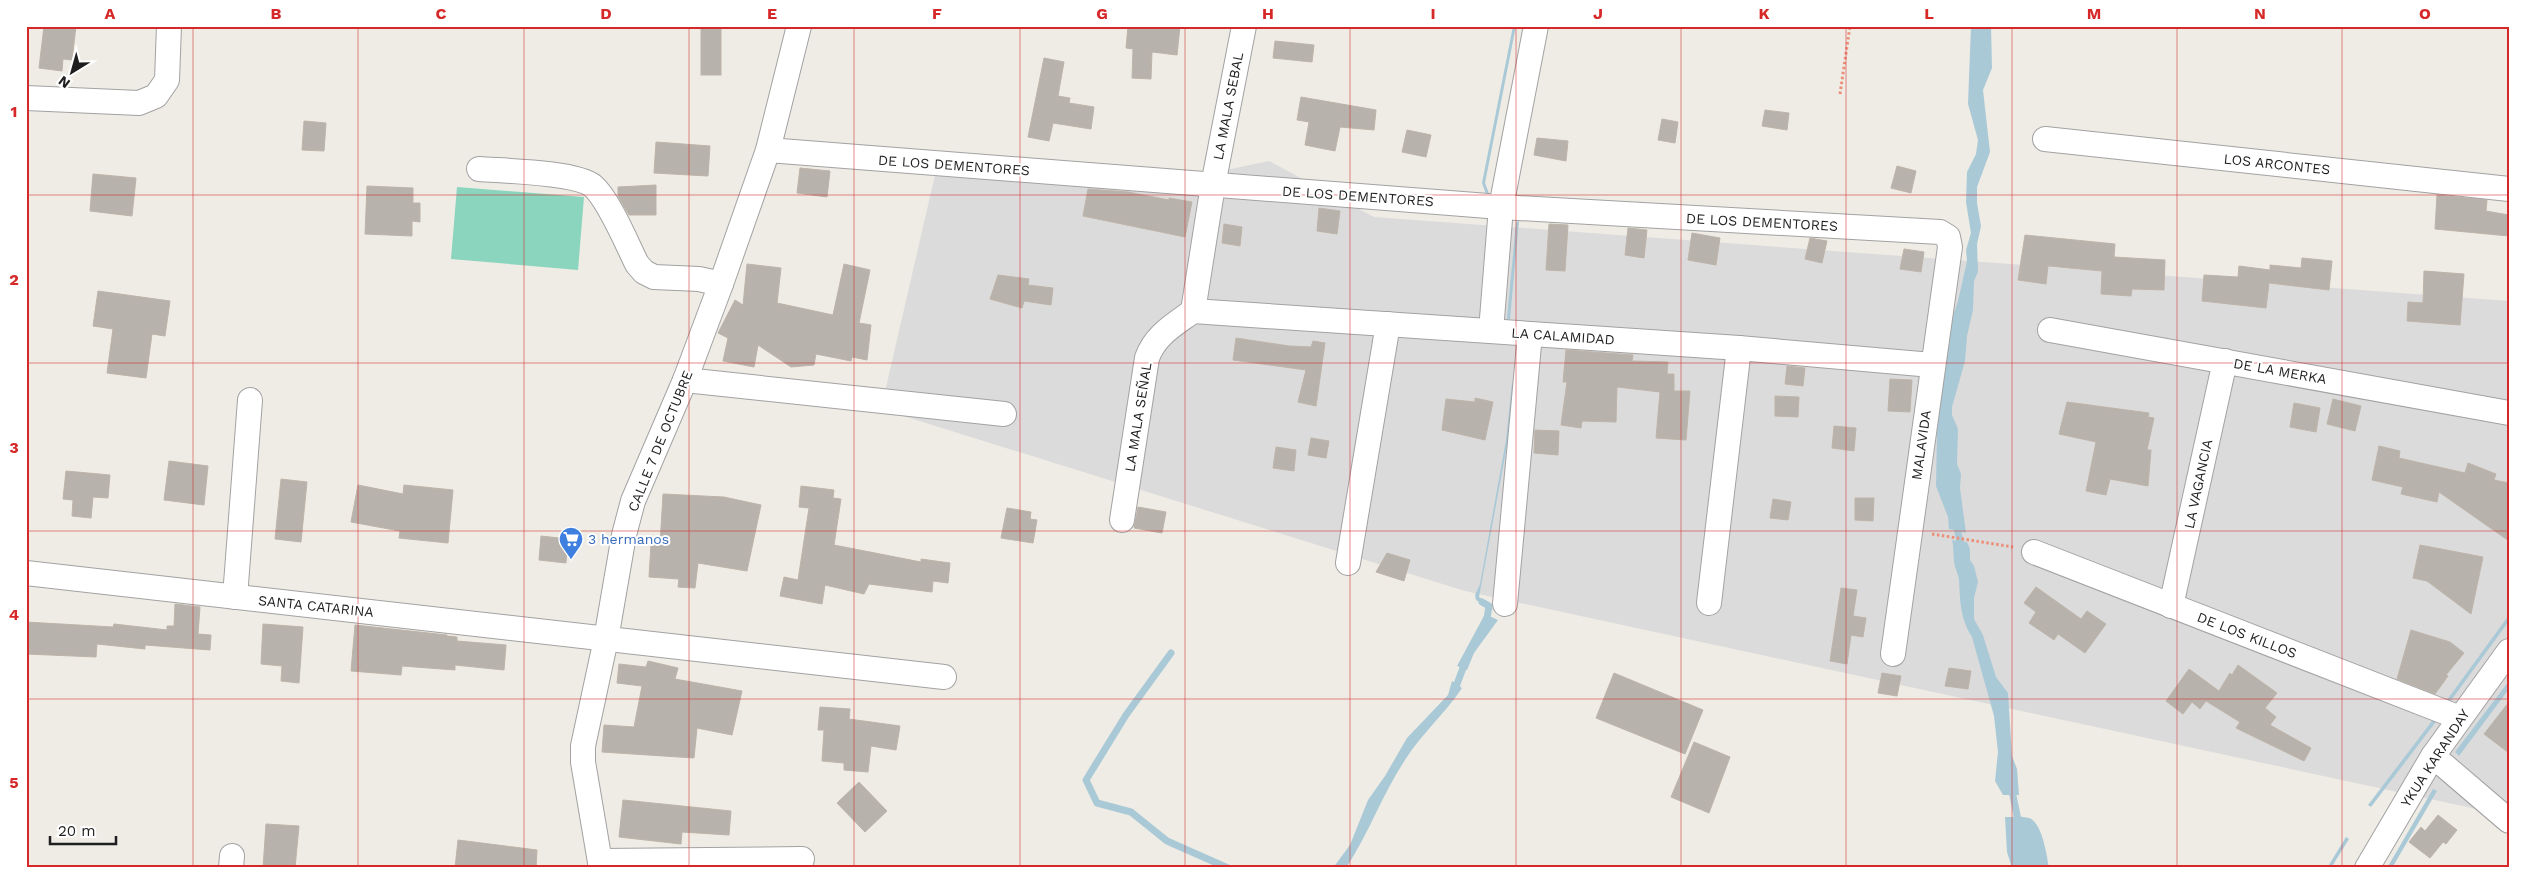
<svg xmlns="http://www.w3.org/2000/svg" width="2535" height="894" viewBox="0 0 2535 894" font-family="'Work Sans',sans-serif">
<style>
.residential{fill:#dcdbdb}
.pitch{fill:#8bd5bf}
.water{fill:#aac9d7}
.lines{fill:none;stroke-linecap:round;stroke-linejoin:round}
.stream{stroke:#aac9d7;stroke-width:7}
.building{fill:#b7b2ab;stroke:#beb4a9}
.minor-casing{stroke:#a2a2a2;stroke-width:26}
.path{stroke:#ec8f79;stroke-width:3;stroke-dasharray:2.5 2.5;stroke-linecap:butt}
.minor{stroke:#fff;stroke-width:24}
.grid{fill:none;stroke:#d62828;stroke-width:1;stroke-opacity:0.55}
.labels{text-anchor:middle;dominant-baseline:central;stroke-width:4;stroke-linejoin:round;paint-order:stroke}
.street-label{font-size:14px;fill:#1e1e1e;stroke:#fff}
.shop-label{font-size:14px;fill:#366cbe;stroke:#fff;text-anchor:start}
.neatline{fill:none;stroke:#d62828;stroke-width:2}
.grid-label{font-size:16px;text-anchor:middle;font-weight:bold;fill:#d62828}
</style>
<rect width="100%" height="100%" fill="#eeece5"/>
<!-- residential -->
<path class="residential" d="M1269 161 1374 217 2509 301V816L1465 591 881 409 935 175 1135 189Z"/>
<!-- pitch -->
<path class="pitch" d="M457 187 584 197 578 270 451 259Z"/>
<!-- water -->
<g class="water">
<path d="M1513 26H1516L1485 183 1490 196 1487 197 1482 183Z"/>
<path d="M1971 26H1991L1992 68 1983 90 1990 152 1977 187V203L1981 226 1977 244 1978 272 1974 281 1973 310 1967 336 1965 361 1952 407V415L1958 429 1957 464 1961 474 1960 488 1966 533 1949 529 1948 517 1936 486 1937 432 1950 325 1958 301 1967 261 1966 250 1971 233 1966 202 1967 172 1976 154 1978 140 1968 104Z"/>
<path d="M1519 221 1510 319H1507L1516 222Z"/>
<path d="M1512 383H1515L1508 440 1479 597 1491 606 1489 608 1476 600 1475 595 1480 584 1506 440Z"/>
<path d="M1952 540 1967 542 1970 549V560L1974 566 1978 582 1974 598V619L1983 635 1996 677 2008 693 2012 756 2017 769 2019 795H2003L1995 781 1998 752 1994 716 1972 637C1960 618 1960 601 1959 579 1958 573 1954 567 1954 560 1953 553 1954 548 1952 540Z"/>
<path d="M1485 614 1498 620 1474 653 1467 670 1457 666Z"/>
<path d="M2509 615V621L2447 706 2444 704Z"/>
<path d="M1452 681 1462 688C1445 714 1421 734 1405 760 1382 795 1369 833 1346 868H1333L1350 845 1368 800 1385 776 1407 738 1448 695Z"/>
<path d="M2509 681V689L2459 756 2455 752Z"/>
<path d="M2435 717 2438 719 2371 807 2368 805Z"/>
<path d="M2433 789 2437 791 2392 868H2387Z"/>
<path d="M2005 817C2012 817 2022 816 2029 818 2042 822 2047 856 2049 868H2012L2007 852Z"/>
<path d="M2346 837 2349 839 2331 868H2327Z"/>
</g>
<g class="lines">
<!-- stream -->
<g class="stream">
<path d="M1956 524 1962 550"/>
<path d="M1482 602 1489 606 1486 625"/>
<path d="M1171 653 1126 715 1086 780 1097 803 1131 812 1167 841 1228 868"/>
<path d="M1454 692 1466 660"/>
<path d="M2011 786 2019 825"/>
</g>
</g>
<!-- building -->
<g class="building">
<path d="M44 26H76L72 60 63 59 62 71 39 68Z"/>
<rect x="701" y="26" width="20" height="49"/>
<path d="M1128 26H1180L1177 55 1152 52 1151 79 1132 78 1133 49 1126 48Z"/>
<path d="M1275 41 1314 45 1312 62 1273 58Z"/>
<path d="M1044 58 1064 62 1058 96 1070 98 1069 103 1094 107 1091 129 1053 123 1049 141 1028 137Z"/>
<path d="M1301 97 1376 110 1374 130 1340 127 1335 151 1305 145 1309 122 1297 120Z"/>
<path d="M1765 110 1789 113 1787 130 1762 126Z"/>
<path d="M1662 119 1678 122 1675 143 1658 140Z"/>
<path d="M304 121 326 123 324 151 302 150Z"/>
<path d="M1407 130 1431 135 1426 157 1402 152Z"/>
<path d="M1537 138 1568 141 1566 161 1534 155Z"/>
<path d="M656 142 710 146 708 176 654 173Z"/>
<path d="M1897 166 1916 171 1911 193 1891 188Z"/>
<path d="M800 168 830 171 827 197 797 193Z"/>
<path d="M93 174 136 178 132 216 90 211Z"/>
<path d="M656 185V215H629L618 196V187Z"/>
<path d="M367 186 413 188V203H420V222L412 221V236L365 234Z"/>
<path d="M1088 189 1128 192 1169 200V198L1192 202 1185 237 1083 216Z"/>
<path d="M2437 195 2487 200 2486 211 2509 215V236L2435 229Z"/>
<path d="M1319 208 1340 211 1337 234 1317 231Z"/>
<path d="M1224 224 1242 227 1240 246 1222 243Z"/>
<path d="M1549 224 1568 225 1565 271 1546 270Z"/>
<path d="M1628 228 1647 230 1644 258 1625 255Z"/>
<path d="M1692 233 1720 238 1716 265 1688 260Z"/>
<path d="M2025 235 2115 244 2114 257 2165 260 2164 290 2132 289 2131 296 2101 294 2102 271 2048 266 2046 284 2018 280Z"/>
<path d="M1810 238 1827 241 1822 263 1805 259Z"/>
<path d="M1904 249 1924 252 1921 272 1900 269Z"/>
<path d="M2302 258 2332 261 2329 290 2269 283 2266 308 2202 301 2204 275 2238 277 2239 266 2270 270V265L2301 268Z"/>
<path d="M747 264 781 268 777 303 833 315 844 264 870 270 859 323 871 325 867 360 852 357 851 361 816 354 814 365 791 367 758 345 754 367 723 361 728 338 718 333 735 300 743 305Z"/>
<path d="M2424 271 2464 274 2460 325 2407 321 2408 302 2423 303Z"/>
<path d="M998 275 1029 279 1028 285 1053 288 1051 305 1024 301 1022 308 990 299Z"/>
<path d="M98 291 170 301 165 336 152 334 146 378 107 373 113 329 93 326Z"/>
<path d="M1236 338 1289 346 1311 347 1313 341 1325 343 1316 406 1298 402 1306 370 1233 360Z"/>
<path d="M1566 350 1633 355 1632 361 1668 362 1667 374H1674V391H1690L1686 440 1656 438 1660 392 1617 387 1616 422 1582 421 1581 428 1561 425 1567 382H1563Z"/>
<path d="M1787 366 1805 368 1803 386 1785 384Z"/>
<path d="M1890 379 1912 380 1910 412 1888 411Z"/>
<path d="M1775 396 1799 397 1798 417 1775 416Z"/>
<path d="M1475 398 1493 402 1485 440 1442 430 1446 399 1475 402Z"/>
<path d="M2333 399 2361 406 2355 431 2327 424Z"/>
<path d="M2067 402 2149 413 2148 417 2154 418 2147 450H2151L2148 486 2110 479 2106 495 2086 491 2096 442 2059 434Z"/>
<path d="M2294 403 2320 408 2316 432 2290 427Z"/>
<path d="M1834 426 1856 428 1854 451 1832 448Z"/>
<path d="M1535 430 1559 431 1558 455 1534 453Z"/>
<path d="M1311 438 1329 441 1326 458 1308 455Z"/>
<path d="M2379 446 2400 451 2399 458 2465 473 2468 463 2496 474 2494 480 2509 483V541L2439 492 2437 502 2401 494 2403 487 2372 480Z"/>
<path d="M1276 447 1296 450 1294 471 1273 468Z"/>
<path d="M169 461 208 466 204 505 164 500Z"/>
<path d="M66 471 110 475 108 498 93 497 91 518 72 516 73 500 63 499Z"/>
<path d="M281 479 307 482 301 542 275 539Z"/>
<path d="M358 485 403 494 404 485 453 490 448 543 399 538 400 531 351 522Z"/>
<path d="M801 486 834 490 833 498 841 499 834 545 921 562V559L950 563 948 583 933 581 932 592 869 584 864 594 825 585 822 604 780 596 784 577 798 580 809 508 799 507Z"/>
<path d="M663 494 724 497 761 505 747 571 698 563 695 588 678 587 679 579 649 577 651 544 660 545Z"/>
<path d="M1855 498H1874L1873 521 1855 520Z"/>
<path d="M1773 499 1791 502 1788 520 1770 518Z"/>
<path d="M1138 507 1166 512 1162 533 1134 528Z"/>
<path d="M1007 508 1031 512 1030 519 1037 520 1033 543 1001 538Z"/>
<path d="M541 536 568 539 566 563 539 560Z"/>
<path d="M2420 545 2483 557 2471 614 2427 581 2413 578Z"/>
<path d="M1387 553 1410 560 1404 581 1376 572Z"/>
<path d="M2036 587 2081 619 2087 611 2106 624 2085 653 2058 634 2054 640 2029 623 2036 612 2024 603Z"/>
<path d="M1841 588 1857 590 1853 616 1866 618 1863 637 1851 635 1847 664 1830 661Z"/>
<path d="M175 604 200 607 198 634 211 635 210 650 145 645V649L97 644 96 657 26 654V622L113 627 114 624 167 630V626H174Z"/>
<path d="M263 624 303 627 299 683 281 681 282 666 261 664Z"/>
<path d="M355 625 447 635V636L457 637V641L506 645 504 670 455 665V670L402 666 401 675 351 671Z"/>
<path d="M2411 630 2450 642 2464 653 2446 675 2448 676 2435 694 2397 679Z"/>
<path d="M648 661 678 668 675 679 742 691 732 735 697 728 694 758 602 752 604 725 634 727 642 686 617 683 619 664 646 667Z"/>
<path d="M2238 665 2277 693 2265 708 2276 717 2270 725 2311 748 2304 761 2236 728 2240 722 2206 701 2200 709 2192 702 2183 714 2166 701 2189 669 2219 691 2230 673 2232 675Z"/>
<path d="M1949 668 1971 671 1968 689 1945 686Z"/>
<path d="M1614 673 1703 710 1685 754 1596 718Z"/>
<path d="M1882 673 1901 676 1897 696 1878 693Z"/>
<path d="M2509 702V753L2484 734Z"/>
<path d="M820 707 850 709 849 719 900 726 896 750 871 746 868 772 844 770V763L822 761 824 730H818Z"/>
<path d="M1694 742 1730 757 1709 813 1671 797Z"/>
<path d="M859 782 887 811 865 832 837 803Z"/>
<path d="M623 800 731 811 729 835 682 832 681 844 619 837Z"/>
<path d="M2438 815 2457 830 2446 844 2443 842 2430 858 2409 842 2421 827 2425 831Z"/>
<path d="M266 824 299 826 295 868H263Z"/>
<path d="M458 840 537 850 536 868H455Z"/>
</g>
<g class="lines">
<defs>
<g id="minor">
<path d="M26 98 139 103 156 96 167 80 169 26"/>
<path d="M2045 139 2509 189"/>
<path d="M768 150 1501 207 1940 232 1948 237 1950 247 1893 654"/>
<path d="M479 169C504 171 576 172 593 186 609 200 627 244 637 264L644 272 654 277 699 279 721 284"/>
<path d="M1193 311 1739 348 1932 365"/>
<path d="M2050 330 2509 413"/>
<path d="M1491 331 1501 207 1536 26"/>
<path d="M685 380 1004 414"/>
<path d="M1122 520 1147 358C1155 335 1174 325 1193 311L1213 185 1244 26"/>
<path d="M2034 552 2460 718"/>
<path d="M1348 563 1388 324"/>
<path d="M26 573 944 677"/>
<path d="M235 597 250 400"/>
<path d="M1709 603 1739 348"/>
<path d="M1505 604 1530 334"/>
<path d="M2171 606 2225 361"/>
<path d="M2433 756 2509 821"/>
<path d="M600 861 802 859"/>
<path d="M231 868 232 856"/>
<path d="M601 868 583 762V746L606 639 624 535 633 501 685 380 721 284 768 150 799 26"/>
<path d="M2367 868 2433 756 2509 651"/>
</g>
</defs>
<!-- minor casing -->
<use href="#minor" class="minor-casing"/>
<!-- path -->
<g class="path">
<path d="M1840 94 1850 26"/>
<path d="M1932 534 2013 547"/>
</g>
<!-- minor -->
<use href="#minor" class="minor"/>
</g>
<!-- grid -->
<path class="grid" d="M193 26V868M358 26V868M524 26V868M689 26V868M854 26V868M1020 26V868M1185 26V868M1350 26V868M1516 26V868M1681 26V868M1846 26V868M2012 26V868M2177 26V868M2342 26V868M26 195H2509M26 363H2509M26 531H2509M26 699H2509"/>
<!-- icons -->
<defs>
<symbol id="supermarket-pin" viewBox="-11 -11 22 30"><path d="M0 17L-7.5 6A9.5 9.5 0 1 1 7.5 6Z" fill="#3f7fe0" stroke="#fff"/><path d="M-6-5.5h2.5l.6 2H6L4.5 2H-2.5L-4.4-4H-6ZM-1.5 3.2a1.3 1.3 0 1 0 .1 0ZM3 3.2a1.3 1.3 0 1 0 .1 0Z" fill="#fff"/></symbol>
</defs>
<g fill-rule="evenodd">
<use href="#supermarket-pin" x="557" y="525" width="28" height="38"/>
</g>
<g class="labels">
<!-- street labels -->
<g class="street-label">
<text transform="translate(1228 106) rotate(-79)">LA MALA SEBAL</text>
<text transform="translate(2277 164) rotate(6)">LOS ARCONTES</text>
<text transform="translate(954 165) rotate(4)">DE LOS DEMENTORES</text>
<text transform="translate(1358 196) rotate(4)">DE LOS DEMENTORES</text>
<text transform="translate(1762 222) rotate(3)">DE LOS DEMENTORES</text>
<text transform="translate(1563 336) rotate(4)">LA CALAMIDAD</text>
<text transform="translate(2280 371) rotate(10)">DE LA MERKA</text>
<text transform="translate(1138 417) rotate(-81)">LA MALA SEÑAL</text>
<text transform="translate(660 441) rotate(-68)">CALLE 7 DE OCTUBRE</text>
<text transform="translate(1921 445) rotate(-82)">MALAVIDA</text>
<text transform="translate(2198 484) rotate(-78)">LA VAGANCIA</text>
<text transform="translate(316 606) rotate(6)">SANTA CATARINA</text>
<text transform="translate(2247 635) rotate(21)">DE LOS KILLOS</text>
<text transform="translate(2435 758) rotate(-57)">YKUA KARANDAY</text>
</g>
<!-- shop labels -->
<g class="shop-label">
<text x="588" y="539">3 hermanos</text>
</g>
</g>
<!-- border -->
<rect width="2535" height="894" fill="none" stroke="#ffffff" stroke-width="55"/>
<!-- north arrow -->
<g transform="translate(72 72) rotate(217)" stroke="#ffffff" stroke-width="4" paint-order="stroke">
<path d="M0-4L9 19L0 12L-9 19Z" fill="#1e1e1e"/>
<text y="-8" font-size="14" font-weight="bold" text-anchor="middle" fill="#1e1e1e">N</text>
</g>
<!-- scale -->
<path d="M50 836v8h66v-8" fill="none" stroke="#1e1e1e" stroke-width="2.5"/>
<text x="58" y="836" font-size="15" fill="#1e1e1e" stroke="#ffffff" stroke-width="4" paint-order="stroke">20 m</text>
<rect x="28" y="28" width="2480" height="838" class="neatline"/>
<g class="grid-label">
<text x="110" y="19">A</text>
<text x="276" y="19">B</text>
<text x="441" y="19">C</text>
<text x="606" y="19">D</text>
<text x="772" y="19">E</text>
<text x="937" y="19">F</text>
<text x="1102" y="19">G</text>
<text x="1268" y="19">H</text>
<text x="1433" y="19">I</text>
<text x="1598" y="19">J</text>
<text x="1764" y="19">K</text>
<text x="1929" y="19">L</text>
<text x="2094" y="19">M</text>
<text x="2260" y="19">N</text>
<text x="2425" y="19">O</text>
<text x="14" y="117">1</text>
<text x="14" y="285">2</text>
<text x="14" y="453">3</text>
<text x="14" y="620">4</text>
<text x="14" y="788">5</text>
</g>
</svg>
